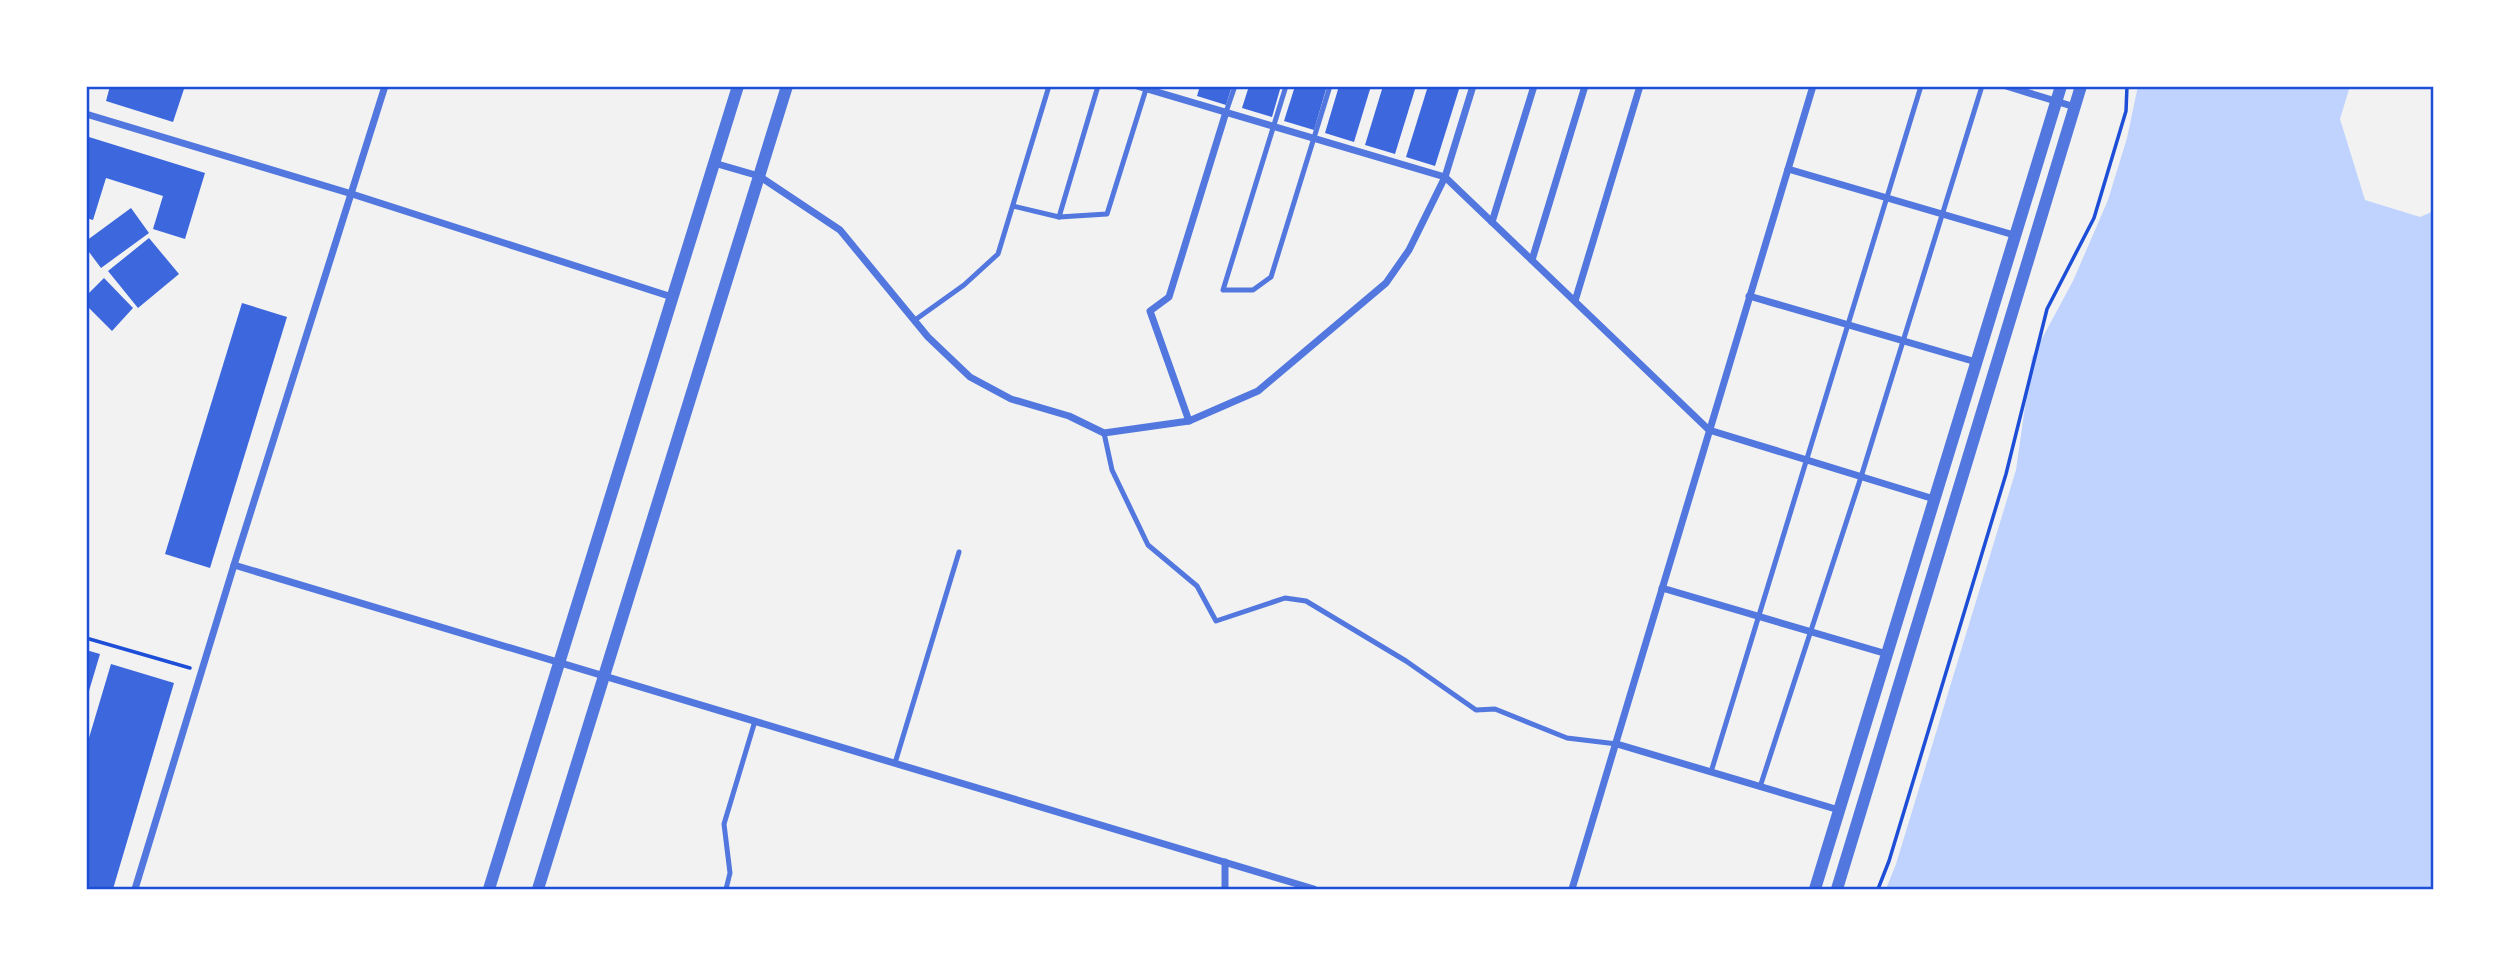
<svg xmlns="http://www.w3.org/2000/svg" width="2520" height="975" viewBox="0 0 2520 975" font-family="'Fira Sans Condensed',sans-serif">
<style>
.water{fill:#bfd3fe}
.building{fill:#3d67dc}
.lines{fill:none;stroke-linecap:round;stroke-linejoin:round}
.path{stroke:#1d4ed8;stroke-width:3.5}
.service{stroke:#5277de;stroke-width:5}
.minor{stroke:#5277de;stroke-width:7}
.tertiary{stroke:#5277de;stroke-width:12}
.neatline{fill:none;stroke:#1d4ed8;stroke-width:2.5}
</style>
<rect width="100%" height="100%" fill="#f2f2f2"/>
<!-- water -->
<path class="water" d="M2138 86H2350L2340 119 2365 200 2420 217 2434 211V889H1886L1896 864 2016 470 2032 357 2073 281 2108 200 2127 138Z"/>
<!-- building -->
<g class="building">
<path d="M110 86H185L173 122 106 101Z"/>
<path d="M1200 86H1232L1226 105 1197 96Z"/>
<path d="M1249 86H1281L1272 117 1242 108Z"/>
<path d="M1295 86H1327L1314 130 1284 121Z"/>
<path d="M1339 86H1371L1354 142 1325 133Z"/>
<path d="M1383 86H1416L1395 154 1365 145Z"/>
<path d="M1428 86H1460L1435 166 1406 157Z"/>
<path d="M89 137 205 173 185 239 153 229 163 196 106 178 93 220 86 218V146Z"/>
<path d="M131 208 149 233 101 268 86 248V241Z"/>
<path d="M149 238 179 274 138 308 108 271Z"/>
<path d="M104 278 133 308 112 331 86 305V296Z"/>
<path d="M242 303 287 317 210 568 165 554Z"/>
<path d="M86 650 100 654 86 701Z"/>
<path d="M111 664 174 683 113 889H86V748Z"/>
</g>
<g class="lines">
<!-- path -->
<g class="path">
<path d="M86 638 190 668"/>
<path d="M1878 889 1889 861 2006 474 2047 309 2094 218 2126 111 2127 86"/>
</g>
<!-- service -->
<g class="service">
<path d="M1286 86 1223 290H1253L1271 277 1330 86"/>
<path d="M1226 112 1235 86"/>
<path d="M1013 206 1059 217 1107 214 1147 86"/>
<path d="M1059 217 1098 86"/>
<path d="M915 320 964 285 998 254 1049 86"/>
<path d="M1104 433 1112 470 1148 545 1197 586 1216 621 1285 598 1306 601 1406 661 1476 710 1495 709 1567 738 1617 744"/>
<path d="M895 763 959 552"/>
<path d="M1711 772 1921 86"/>
<path d="M1760 787 1861 477 1982 86"/>
<path d="M726 889 730 873 724 824 755 721"/>
</g>
<!-- minor -->
<g class="minor">
<path d="M1137 86 1445 177 1709 430 1934 499"/>
<path d="M2006 86 2075 107"/>
<path d="M86 114 352 194 672 297"/>
<path d="M714 163 759 176 840 230 928 337 970 377 1011 399 1069 416 1104 433 1189 421 1258 391 1386 283 1409 250 1445 177 1473 86"/>
<path d="M1788 169 2014 235"/>
<path d="M1492 222 1534 86"/>
<path d="M1532 260 1585 86"/>
<path d="M1749 296 1976 362"/>
<path d="M1575 301 1640 86"/>
<path d="M1189 421 1150 311 1169 297 1226 112"/>
<path d="M234 565 1314 889"/>
<path d="M1662 588 1887 654"/>
<path d="M1617 744 1839 810"/>
<path d="M1225 862V889"/>
<path d="M135 889 234 565 385 86"/>
<path d="M1572 889 1813 86"/>
</g>
<!-- tertiary -->
<g class="tertiary">
<path d="M489 889 738 86"/>
<path d="M538 889 787 86"/>
<path d="M1815 889 2061 86"/>
<path d="M1837 889 2081 86"/>
</g>
</g>
<!-- border -->
<rect width="2520" height="975" fill="none" stroke="#ffffff" stroke-width="175"/>
<rect x="88" y="88" width="2344" height="800" class="neatline"/>
</svg>
